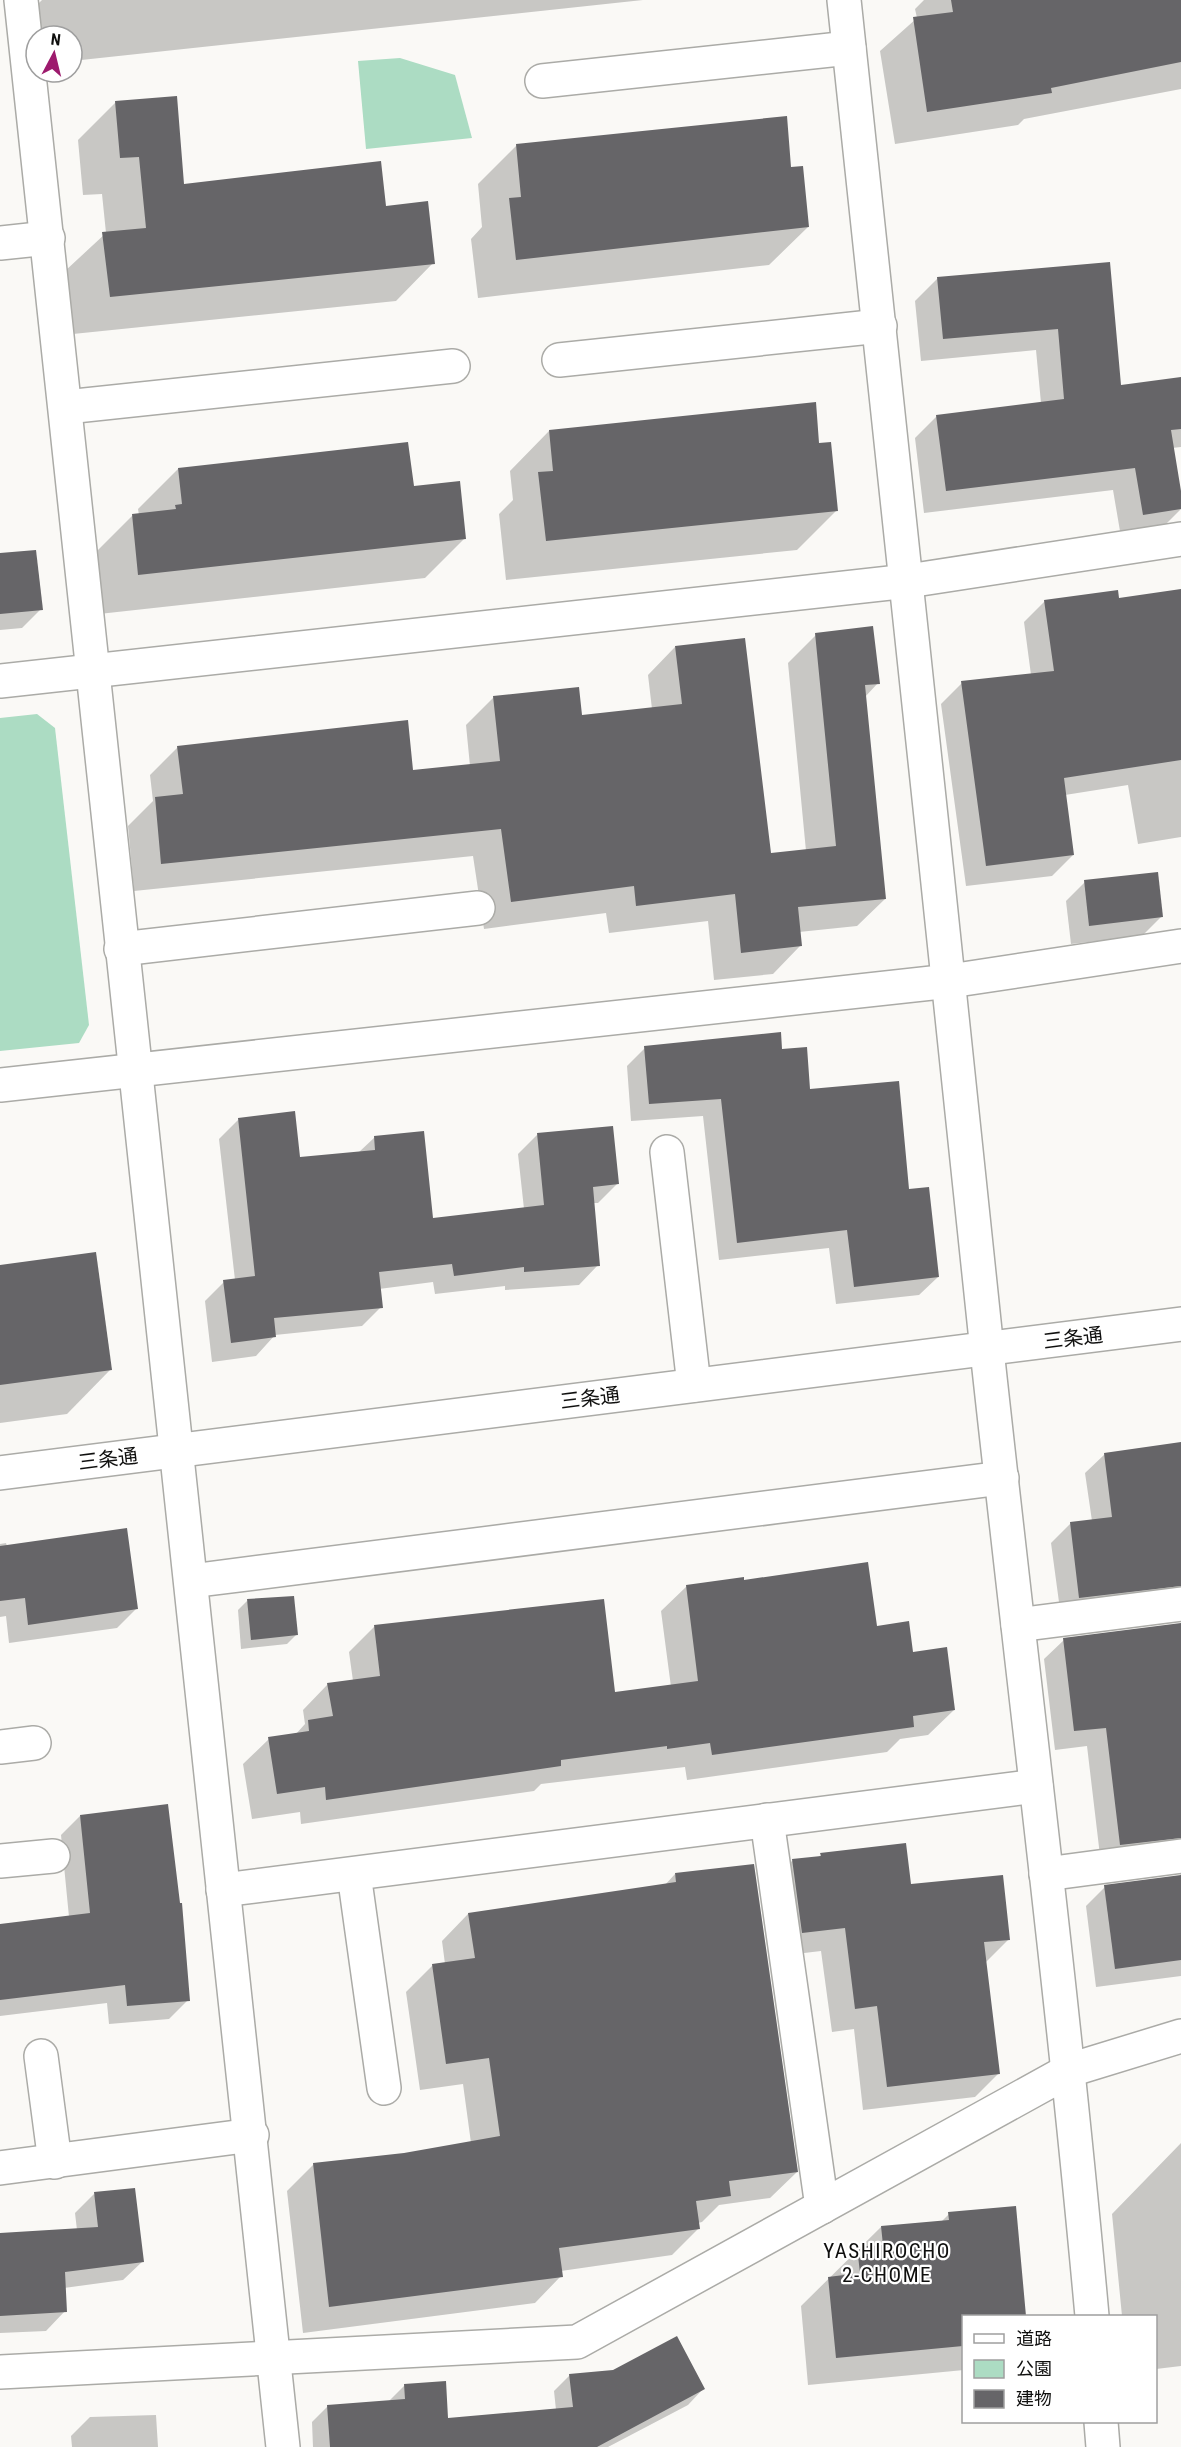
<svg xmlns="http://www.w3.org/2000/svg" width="1181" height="2447" viewBox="0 0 1181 2447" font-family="'Roboto Condensed','Noto Sans JP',sans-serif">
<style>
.green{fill:#acdcc3}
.shadow{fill:#0003}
.building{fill:#666568}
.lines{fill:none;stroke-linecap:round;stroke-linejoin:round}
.minor-casing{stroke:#ababa7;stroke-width:36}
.minor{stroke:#fff;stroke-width:33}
.labels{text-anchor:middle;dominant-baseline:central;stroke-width:4.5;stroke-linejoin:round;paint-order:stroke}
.street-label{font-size:20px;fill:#0f0f0e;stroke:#fff}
.neighbourhood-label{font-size:21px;letter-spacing:1.5px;fill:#0f0f0e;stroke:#fff}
</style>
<rect width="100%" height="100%" fill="#faf9f6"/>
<!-- green -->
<g class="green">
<path d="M400 58 455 75 472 138 366 149 358 61Z"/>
<path d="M37 714 55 728 89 1025 79 1043 0 1051V718Z"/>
</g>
<!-- shadow -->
<g class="shadow">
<path d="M42 0H643L72 61V36H41L38 4Z"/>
<path d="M924 0H1181V89L1024 119 1018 125 895 144 880 51 917 18 915 9Z"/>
<path d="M116 102 182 186 385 207 433 263 396 301 73 334 65 271 106 233 102 194 83 195 78 140Z"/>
<path d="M517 145 789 169 808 227 769 265 478 298 471 239 482 227 478 184Z"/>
<path d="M1108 263 1120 387 1181 379V447L1172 448 1181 509 1160 530 1121 537 1113 490 924 513 915 438 937 416 1041 403 1036 350 921 361 915 301 937 279Z"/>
<path d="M549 431 818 445 837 510 797 550 506 580 499 514 513 500 510 471Z"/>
<path d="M178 469 413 487 465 538 425 578 99 614 92 556 132 516 139 515 138 509Z"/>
<path d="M0 555 41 609 22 628 0 630Z"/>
<path d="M1181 590V837L1138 844 1128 785 1065 795 1073 855 1052 876 966 886 941 704 962 683 1031 675 1024 622 1045 601 1118 600Z"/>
<path d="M816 635 878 683 865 697 885 899 857 926 799 932 800 946 773 974 714 980 708 921 609 933 606 913 484 929 473 856 134 891 128 826 153 801 150 775 178 747 412 772 470 766 466 725 494 697 580 716 652 709 648 675 675 647 769 855 806 851 788 663Z"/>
<path d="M1085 882 1161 917 1142 936 1071 944 1066 901Z"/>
<path d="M645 1048 781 1051 809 1090 908 1191 938 1277 919 1295 836 1304 829 1248 719 1260 703 1116 631 1121 627 1066Z"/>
<path d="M238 1120 298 1159 358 1153 375 1137 431 1219 524 1209 518 1154 537 1135 617 1184 598 1203H593L598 1265 579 1285 505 1290V1286L435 1294 433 1282 379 1289 381 1307 362 1326 275 1335 256 1356 212 1362 205 1301 224 1282 235 1280 219 1139Z"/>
<path d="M0 1267 111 1369 67 1414 0 1423Z"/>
<path d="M1181 1444V1976L1096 1987 1086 1906 1105 1887 1180 1876 1181 1873 1176 1863 1101 1864 1087 1746 1055 1750 1044 1659 1064 1640 1181 1624V1622L1177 1611 1061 1617 1051 1543 1071 1523 1092 1521 1085 1473 1105 1454Z"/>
<path d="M6 1543 7 1546 136 1609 117 1628 9 1643 6 1616 0 1617V1544Z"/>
<path d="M743 1582 876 1627 954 1710 928 1735 900 1739 887 1752 687 1780 685 1767 541 1784 534 1791 301 1824 300 1812 252 1819 243 1764 269 1739 295 1735 305 1724 303 1710 328 1684 353 1681 349 1652 374 1627 603 1601 614 1694 671 1687 661 1611 687 1586Z"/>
<path d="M247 1601 296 1635 287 1644 241 1649 238 1610Z"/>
<path d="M80 1816 188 2000 169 2019 109 2024 107 2003 0 2016V1925L69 1917 61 1835Z"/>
<path d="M821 1855 910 1886 1009 1939 985 1963 999 2073 975 2097 863 2110 854 2029 832 2032 821 1951 779 1956 769 1885 792 1861 817 1858Z"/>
<path d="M675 1874 797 2172 770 2198 719 2205 702 2222 698 2223 699 2228 672 2255 561 2271V2276L535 2303 303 2333 287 2191 314 2164 405 2154 471 2143 463 2084 420 2090 406 1992 433 1965 445 1964 442 1941 468 1914 664 1886Z"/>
<path d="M1181 2143V2366L1156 2369V2316H1122L1112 2214Z"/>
<path d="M94 2194 143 2261 123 2280 64 2288 65 2311 46 2331 0 2333V2234L77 2230 75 2213Z"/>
<path d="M1014 2208 1025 2316H964V2370L808 2385 801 2306 881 2227 940 2223 949 2214Z"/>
<path d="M570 2375 703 2389 688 2405 608 2447H313L312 2422 328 2406 388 2402 405 2385 447 2419 556 2410 554 2391Z"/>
<path d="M156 2415 158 2447H72L71 2436 90 2417Z"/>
</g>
<!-- building -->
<g class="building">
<path d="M951 0H1181V62L1051 88 1052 93 927 112 913 17 953 12Z"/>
<path d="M177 96 184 184 381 161 386 206 428 201 435 264 110 297 102 232 146 228 139 157 120 158 115 101Z"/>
<path d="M787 116 791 167 803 166 809 227 516 260 509 198 521 197 516 144Z"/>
<path d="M1110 262 1121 385 1181 377V429L1171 430 1181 491V509L1143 515 1135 468 946 491 936 415 1064 399 1058 329 943 339 937 277Z"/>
<path d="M816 402 819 443 831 442 838 511 546 541 538 472 553 471 549 430Z"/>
<path d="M408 442 414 486 460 481 466 539 138 575 132 514 176 509 175 505 182 504 178 468Z"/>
<path d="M36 550 43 610 0 614V553Z"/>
<path d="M1181 589V760L1064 778 1074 855 986 866 961 681 1054 671 1044 600 1118 590 1119 598Z"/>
<path d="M873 626 880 684 865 685 886 899 798 907 802 946 741 953 735 894 636 906 634 886 511 902 501 829 161 864 155 797 183 794 177 746 408 720 413 770 500 761 493 696 579 687 582 715 682 704 675 646 745 638 771 853 836 846 815 633Z"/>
<path d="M1158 872 1163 917 1089 926 1084 880Z"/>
<path d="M781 1032 782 1049 807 1047 810 1089 899 1081 909 1189 929 1187 939 1277 854 1287 847 1230 737 1243 721 1099 649 1104 644 1046Z"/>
<path d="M295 1111 300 1157 375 1150 374 1136 424 1131 433 1218 544 1205 537 1133 613 1126 619 1184 593 1187 600 1266 524 1272V1267L454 1276 452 1264 379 1272 383 1308 274 1318 276 1337 231 1343 223 1280 255 1276 238 1118Z"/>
<path d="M96 1252 112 1370 0 1385V1265Z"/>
<path d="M1181 1442V1586L1079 1598 1070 1522 1112 1517 1104 1453Z"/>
<path d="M127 1528 138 1609 28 1625 25 1598 0 1601V1546Z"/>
<path d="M868 1562 877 1626 909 1621 913 1652 947 1647 955 1710 913 1716 914 1727 712 1755 710 1743 667 1749V1746L561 1760V1766L326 1800 325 1787 277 1794 268 1737 309 1731 308 1720 333 1716 327 1683 380 1676 374 1625 604 1599 615 1692 698 1681 686 1585 744 1577V1580Z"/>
<path d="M294 1596 298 1635 251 1640 247 1599Z"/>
<path d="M1181 1623V1838L1120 1845 1106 1728 1074 1731 1063 1638Z"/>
<path d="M168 1804 180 1903H182L190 2001 127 2006 125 1985 0 2000V1924L90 1913 80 1815Z"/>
<path d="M906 1843 911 1884 1003 1875 1010 1940 984 1942 1000 2074 887 2087 877 2006 855 2009 845 1928 802 1933 792 1859 821 1856 820 1853Z"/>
<path d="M754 1864 798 2172 729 2181 731 2196 696 2201 700 2229 559 2248 563 2277 329 2307 313 2163 404 2153 500 2136 489 2058 446 2064 432 1964 475 1958 468 1913 676 1882 675 1873Z"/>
<path d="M1181 1875V1960L1115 1969 1104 1885Z"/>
<path d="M135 2188 144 2262 65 2272 67 2312 0 2316V2233L98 2227 94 2192Z"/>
<path d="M1016 2206 1026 2316H963V2346L836 2358 828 2277 860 2273 857 2247 883 2245 881 2226 949 2220 948 2212Z"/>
<path d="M677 2336 705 2389 597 2447H330L327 2405 405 2399 404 2384 446 2381 448 2418 573 2407 569 2374 613 2370Z"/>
</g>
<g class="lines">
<defs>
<g id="minor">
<path d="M21 0 283 2447"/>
<path d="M844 0C894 450 939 900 987 1350 1022 1673 1063 1994 1092 2316"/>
<path d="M542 81 849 48"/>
<path d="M0 243 48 238"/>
<path d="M559 360 880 326"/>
<path d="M66 407 453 366"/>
<path d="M0 681 908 581 1181 539"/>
<path d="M121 949 478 908"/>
<path d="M0 1085 950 981 1181 946"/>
<path d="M667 1152 694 1385"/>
<path d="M0 1473 1181 1324"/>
<path d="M191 1581 1002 1478"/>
<path d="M1018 1625 1181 1604"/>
<path d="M0 1747 34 1743"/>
<path d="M767 1820 822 2207"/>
<path d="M0 1861 53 1856"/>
<path d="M354 1874 384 2088"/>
<path d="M1046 1874 1181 1856"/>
<path d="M223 1890 1036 1786"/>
<path d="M41 2056 55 2162"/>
<path d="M0 2168 252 2135"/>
<path d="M0 2372 577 2342 1070 2070 1181 2036"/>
<path d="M1101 2422 1103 2447"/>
</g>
</defs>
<!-- minor casing -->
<use href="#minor" class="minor-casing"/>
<!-- minor -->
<use href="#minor" class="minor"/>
</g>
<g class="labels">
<!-- street labels -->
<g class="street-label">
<text transform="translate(1073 1338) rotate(-7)">三条通</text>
<text transform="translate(590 1398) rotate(-7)">三条通</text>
<text transform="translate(108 1459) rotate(-7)">三条通</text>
</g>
<!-- neighbourhood labels -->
<g class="neighbourhood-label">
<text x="887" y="2251">YASHIROCHO<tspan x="887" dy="24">2-CHOME</tspan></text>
</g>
</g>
<!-- legend -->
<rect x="962" y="2315" width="195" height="108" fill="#ffffff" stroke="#9f9f9f" stroke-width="1.5"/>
<rect x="974" y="2334" width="30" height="9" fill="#ffffff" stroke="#9f9f9f" stroke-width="1.5"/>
<text x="1016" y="2345" font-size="18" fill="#0f0f0e">道路</text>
<rect x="974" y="2360" width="30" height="18" fill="#acdcc3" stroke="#9f9f9f" stroke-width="1.5"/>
<text x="1016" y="2375" font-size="18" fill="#0f0f0e">公園</text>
<rect x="974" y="2390" width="30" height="18" fill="#666568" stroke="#9f9f9f" stroke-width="1.5"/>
<text x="1016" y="2405" font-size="18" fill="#0f0f0e">建物</text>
<!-- north arrow -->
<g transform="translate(54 54) rotate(7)"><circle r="28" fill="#ffffff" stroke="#9f9f9f" stroke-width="1.5"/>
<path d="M0-4.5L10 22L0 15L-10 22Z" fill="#9d1a6d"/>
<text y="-9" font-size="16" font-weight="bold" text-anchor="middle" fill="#0f0f0e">N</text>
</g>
</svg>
